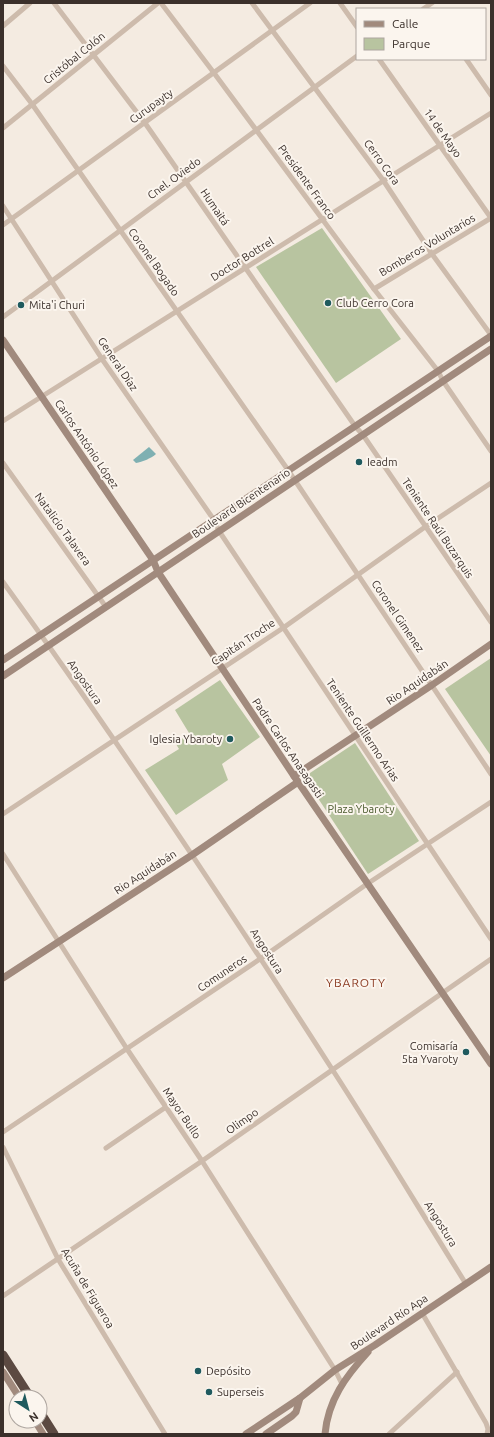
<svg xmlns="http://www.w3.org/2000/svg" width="494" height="1437" viewBox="0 0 494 1437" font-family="Ubuntu,sans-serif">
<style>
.green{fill:#b8c4a0}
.water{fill:#7fb0b2}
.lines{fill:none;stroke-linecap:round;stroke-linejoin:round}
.street{stroke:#cdbbac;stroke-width:5}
.secondary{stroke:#a18a7d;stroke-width:7}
.highway{stroke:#5c4a42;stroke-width:9}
.poi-dot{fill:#1f5a5e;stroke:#fbf5ee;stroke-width:1.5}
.labels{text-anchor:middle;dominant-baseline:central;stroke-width:4;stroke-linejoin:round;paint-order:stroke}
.street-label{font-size:11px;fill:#3b302b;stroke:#fbf5ee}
.poi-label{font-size:11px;fill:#3b302b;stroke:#fbf5ee;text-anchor:start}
.park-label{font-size:11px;fill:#4a5a2e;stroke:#fbf5ee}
.neighbourhood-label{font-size:12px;letter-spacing:1px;fill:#8c3b22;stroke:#fbf5ee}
</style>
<rect width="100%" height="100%" fill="#f4ebe1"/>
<!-- green -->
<g class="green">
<path d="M322 228 401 339 336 383 256 267Z"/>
<path d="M491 658V756L445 689Z"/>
<path d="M220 680 260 737 222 764 228 780 176 815 145 770 179 749 176 744 189 733 175 710Z"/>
<path d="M355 743 419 841 368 874 304 777Z"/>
</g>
<!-- water -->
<path class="water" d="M149 447 156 454C152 458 142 462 136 463L133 460Z"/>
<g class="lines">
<!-- street -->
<g class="street">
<path d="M54 3 145 123 355 426 363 435 491 622"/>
<path d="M161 3 214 73 374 289 438 371 443 381 491 451"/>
<path d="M252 3 383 180 432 254 491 335"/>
<path d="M340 3 357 27"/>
<path d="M423 9 432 3"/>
<path d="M3 26 30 3"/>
<path d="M466 59 491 95"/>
<path d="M3 66 32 104 288 470 491 774"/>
<path d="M3 128 158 3"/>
<path d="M3 206 102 359 214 520 219 531 491 939"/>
<path d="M3 225 310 3"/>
<path d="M374 289 491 218 379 59"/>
<path d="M3 317 357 56"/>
<path d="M3 421 491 113"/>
<path d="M3 463 106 607"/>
<path d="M3 582C118 741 226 904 332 1069 378 1140 421 1212 466 1284"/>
<path d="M3 814 283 628 425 527 491 483"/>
<path d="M3 854 127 1049 202 1161 335 1370 342 1384"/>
<path d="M3 1132 260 959 367 884 491 802"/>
<path d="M3 1147 58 1259 165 1434"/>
<path d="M106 1148 166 1107"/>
<path d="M3 1296 202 1161 491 959"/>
<path d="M422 1313 486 1423 488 1429 487 1434"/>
<path d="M389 1434 457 1372"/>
</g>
<!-- secondary -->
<g class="secondary">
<path d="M3 340 153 560 158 572 294 776 491 1064"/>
<path d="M3 660 491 336"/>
<path d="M3 676 491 349"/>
<path d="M294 776 432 685 491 644"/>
<path d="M3 978 192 855 298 782"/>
<path d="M3 1372 19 1397"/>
<path d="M35 1421 43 1434"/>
<path d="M246 1434 300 1398 335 1370 375 1345 491 1267"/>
<path d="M266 1434 292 1416 296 1412 300 1398"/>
<path d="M325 1434C328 1400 346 1376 368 1352"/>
</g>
<!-- highway -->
<g class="highway">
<path d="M3 1355 30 1397"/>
<path d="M40 1412 54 1434"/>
</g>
</g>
<!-- markers -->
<g class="poi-dot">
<circle cx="328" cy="303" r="4"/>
<circle cx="21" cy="305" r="4"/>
<circle cx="359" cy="462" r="4"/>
<circle cx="230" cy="739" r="4"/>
<circle cx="466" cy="1052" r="4"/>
<circle cx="198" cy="1371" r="4"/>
<circle cx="209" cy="1392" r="4"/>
</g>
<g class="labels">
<!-- street labels -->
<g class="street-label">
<text transform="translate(74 58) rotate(-39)">Cristóbal Colón</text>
<text transform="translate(151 106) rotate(-36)">Curupayty</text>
<text transform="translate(443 133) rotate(55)">14 de Mayo</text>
<text transform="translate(382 162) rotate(54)">Cerro Cora</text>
<text transform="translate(174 178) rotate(-36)">Cnel. Oviedo</text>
<text transform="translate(307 182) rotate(54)">Presidente Franco</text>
<text transform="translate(215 207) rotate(56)">Humaitá</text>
<text transform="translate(427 245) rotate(-31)">Bomberos Voluntarios</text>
<text transform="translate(242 259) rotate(-32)">Doctor Bottrel</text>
<text transform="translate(154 262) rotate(55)">Coronel Bogado</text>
<text transform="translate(118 364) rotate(56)">General Díaz</text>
<text transform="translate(87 444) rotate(56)">Carlos António López</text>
<text transform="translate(241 503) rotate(-34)">Boulevard Bicentenario</text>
<text transform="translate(438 528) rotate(56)">Teniente Raúl Buzarquis</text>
<text transform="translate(63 529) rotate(54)">Natalicio Talavera</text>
<text transform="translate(398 616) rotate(56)">Coronel Gimenez</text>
<text transform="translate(243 642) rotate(-34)">Capitán Troche</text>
<text transform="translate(85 682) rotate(55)">Angostura</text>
<text transform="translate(417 682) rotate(-34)">Rio Aquidabán</text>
<text transform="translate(363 730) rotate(56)">Teniente Guillermo Arias</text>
<text transform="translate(288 748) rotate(56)">Padre Carlos Anasagasti</text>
<text transform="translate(145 872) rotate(-33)">Rio Aquidabán</text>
<text transform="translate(267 951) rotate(57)">Angostura</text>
<text transform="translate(222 973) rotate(-34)">Comuneros</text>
<text transform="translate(182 1113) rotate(56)">Mayor Bullo</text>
<text transform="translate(242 1121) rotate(-35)">Olimpo</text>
<text transform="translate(441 1224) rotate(58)">Angostura</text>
<text transform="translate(88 1288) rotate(59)">Acuña de Figueroa</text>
<text transform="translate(389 1322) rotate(-34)">Boulevard Río Apa</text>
</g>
<!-- poi labels -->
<g class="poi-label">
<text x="336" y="303">Club Cerro Cora</text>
<text x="29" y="305">Mita'i Churi</text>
<text x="367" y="462">Ieadm</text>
<text x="222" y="739" text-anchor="end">Iglesia Ybaroty</text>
<text x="458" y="1046" text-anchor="end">Comisaría<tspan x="458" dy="13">5ta Yvaroty</tspan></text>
<text x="206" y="1371">Depósito</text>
<text x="217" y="1392">Superseis</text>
</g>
<!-- park labels -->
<g class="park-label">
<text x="361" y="809">Plaza Ybaroty</text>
</g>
<!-- neighbourhood labels -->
<g class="neighbourhood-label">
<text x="356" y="982">YBAROTY</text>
</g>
</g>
<!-- border -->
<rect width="494" height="1437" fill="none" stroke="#3b302b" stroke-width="8"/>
<!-- legend -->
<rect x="356" y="8" width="130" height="52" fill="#fbf5ee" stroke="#aea6a0"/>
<rect x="364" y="21" width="20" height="6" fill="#a18a7d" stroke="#aea6a0"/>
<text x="392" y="28" font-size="12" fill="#3b302b">Calle</text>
<rect x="364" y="38" width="20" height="12" fill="#b8c4a0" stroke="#aea6a0"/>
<text x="392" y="48" font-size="12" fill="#3b302b">Parque</text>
<!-- north arrow -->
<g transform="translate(28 1409) rotate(144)"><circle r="19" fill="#fbf5ee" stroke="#aea6a0"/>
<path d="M0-3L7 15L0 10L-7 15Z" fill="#1f5a5e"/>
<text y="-6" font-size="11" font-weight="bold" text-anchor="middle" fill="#3b302b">N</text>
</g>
</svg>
